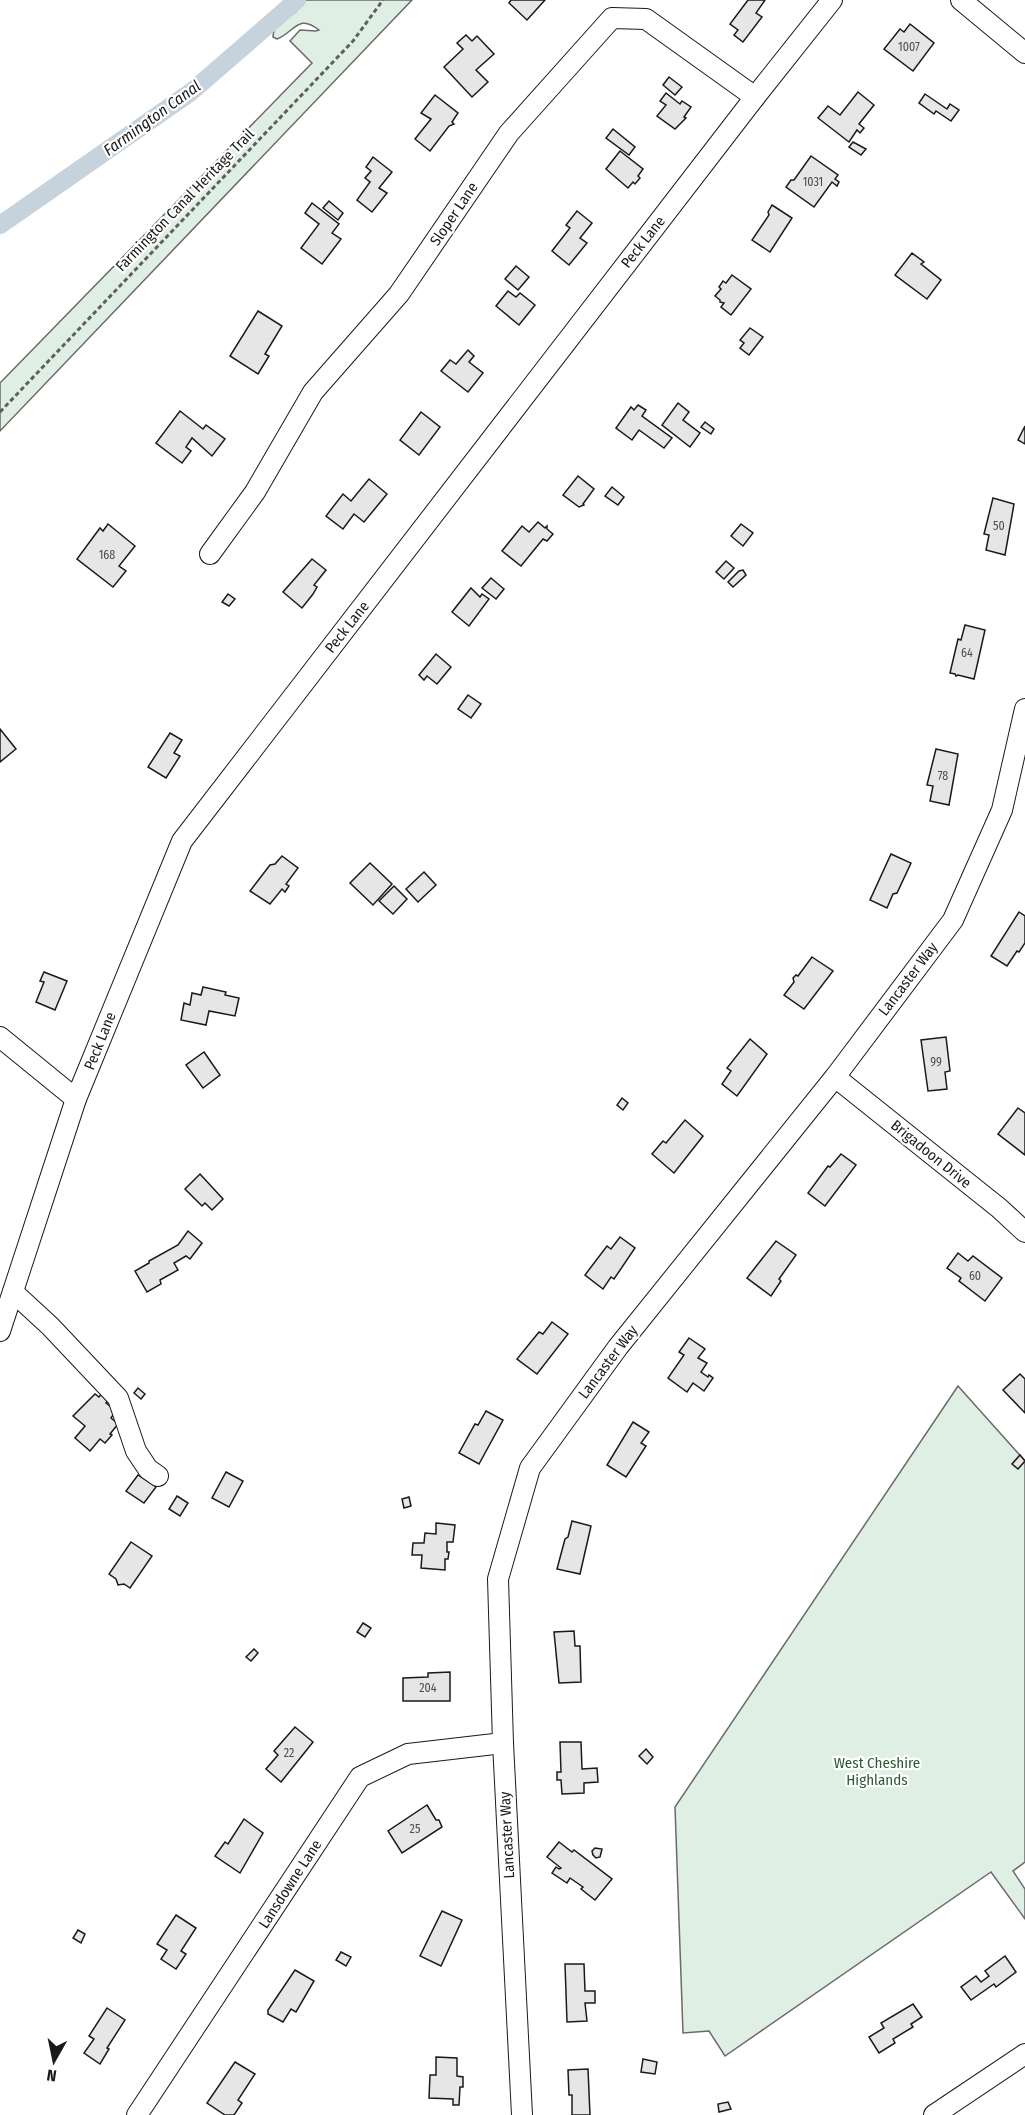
<svg xmlns="http://www.w3.org/2000/svg" width="1025" height="2115" viewBox="0 0 1025 2115" font-family="'Fira Sans Condensed',sans-serif">
<style>
.green{fill:#e0efe3;stroke:#6a6a6a;stroke-width:1.5}
.lines{fill:none;stroke-linecap:round;stroke-linejoin:round}
.canal{stroke:#c6d2dc;stroke-width:18}
.building{fill:#e6e6e6;stroke:#1a1a1a;stroke-width:1.5}
.minor-casing{stroke:#1a1a1a;stroke-width:22}
.path{stroke:#5f5f5f;stroke-width:3;stroke-dasharray:4.5 3;stroke-linecap:butt}
.minor{stroke:#fff;stroke-width:20}
.labels{text-anchor:middle;dominant-baseline:central;stroke-width:4.5;stroke-linejoin:round;paint-order:stroke}
.number-label{font-size:12px;fill:#4d4d4d}
.street-label{font-size:15px;fill:#1a1a1a;stroke:#fff}
.park-label{font-size:15px;fill:#2b5a34;stroke:#fff}
.water-label{font-size:16px;font-style:italic;fill:#1a1a1a;stroke:#fff}
</style>
<rect width="100%" height="100%" fill="#fff"/>
<!-- green -->
<g class="green">
<path d="M299 0H412L0 431V383L312 63 290 41 300 30 316 31 319 30C298 13 295 32 277 39L273 37C274 20 285 20 296 12Z"/>
<path d="M958 1386 1025 1461V1862L1013 1871 1025 1889V1919L991 1872 725 2056 709 2031 683 2033 675 1807Z"/>
</g>
<g class="lines">
<!-- canal -->
<path class="canal" d="M0 225 191 92 297 0"/>
</g>
<!-- building -->
<g class="building">
<path d="M511 0H545L527 20 509 3Z"/>
<path d="M748 0H765L756 13 762 17 743 42 734 35 738 30 730 24Z"/>
<path d="M910 24 934 43 913 71 884 49 900 29 904 32Z"/>
<path d="M466 35 472 41 477 36 494 54 476 70 488 82 472 97 444 67 463 49 457 43Z"/>
<path d="M669 77 682 87 675 95 663 85Z"/>
<path d="M858 92 874 105 859 124 864 128 860 133 857 130 849 142 818 118 828 106 840 115Z"/>
<path d="M666 93 680 104 682 101 691 107 684 117 686 118 675 129 657 116 666 105 660 101Z"/>
<path d="M925 94 947 109 950 104 959 110 951 121 936 111 934 114 919 103Z"/>
<path d="M435 95 458 113 452 122 454 124 449 126 430 151 415 139 431 119 421 113Z"/>
<path d="M613 129 635 147 629 155 606 138Z"/>
<path d="M853 142 866 149 861 155 849 147Z"/>
<path d="M620 151 643 169 638 176 640 178 635 184 633 182 628 188 606 169Z"/>
<path d="M811 156 838 175 835 179 839 182 837 186 832 182 814 207 786 187 791 180H794Z"/>
<path d="M373 157 392 172 379 188 387 193 372 212 357 200 370 182 365 178 371 171 366 167Z"/>
<path d="M329 201 343 213 338 220 323 208Z"/>
<path d="M312 203 339 224 332 233 341 239 322 264 301 248 319 224 305 213Z"/>
<path d="M772 205 792 218 770 252 752 240 769 215 768 212Z"/>
<path d="M577 211 592 223 580 238 587 243 569 265 552 251 570 228 566 225Z"/>
<path d="M912 253 924 262 921 264 941 280 927 299 895 275Z"/>
<path d="M516 266 529 277 518 290 505 279Z"/>
<path d="M732 275 751 289 731 315 721 307 724 303 720 302V300L715 296 721 289 719 287 723 281 726 283Z"/>
<path d="M508 291 516 297 520 293 535 305 519 325 496 306Z"/>
<path d="M258 311 282 326 265 354 269 356 258 374 230 356Z"/>
<path d="M750 328 763 337 749 355 740 348 744 343 740 340Z"/>
<path d="M468 350 474 356 469 362 483 373 468 392 441 371 450 360 456 364Z"/>
<path d="M678 403 689 412 683 420 700 433 690 447 662 425Z"/>
<path d="M638 405 646 410 642 416 672 438 664 448 639 430 632 440 616 428 631 407 634 410Z"/>
<path d="M180 411 203 429 206 425 225 439 212 456 192 438 186 447 191 451 182 463 156 443Z"/>
<path d="M421 412 440 427 419 455 400 440Z"/>
<path d="M705 422 714 429 711 434 701 427Z"/>
<path d="M1025 426V444L1018 440Z"/>
<path d="M578 476 594 489 583 504 584 505 579 507 563 495Z"/>
<path d="M369 479 387 494 364 522 354 514 343 529 326 516 343 494 351 501Z"/>
<path d="M612 487 624 497 618 505 605 496Z"/>
<path d="M993 498 1014 504 1005 555 986 550 989 535 984 534Z"/>
<path d="M538 522 545 528 547 526V529L553 534 547 541 543 539 521 566 502 551 522 526 529 532Z"/>
<path d="M108 524 135 546 119 566 126 571 113 587 77 559 100 528 103 531Z"/>
<path d="M741 524 753 533 743 546 731 536Z"/>
<path d="M312 559 326 570 314 585 317 587 313 594 302 608 283 592Z"/>
<path d="M726 561 734 568 724 579 716 572Z"/>
<path d="M743 570 746 575 733 587 728 582 739 571Z"/>
<path d="M491 578 504 589 496 599 482 588Z"/>
<path d="M471 588 480 597 482 594 489 599 469 626 452 612Z"/>
<path d="M228 594 235 599 229 606 222 602Z"/>
<path d="M965 625 985 630 974 679 958 675 956 676 955 674 950 673 958 639 961 640Z"/>
<path d="M436 654 451 667 437 684 427 676 424 680 419 675Z"/>
<path d="M468 695 481 704 471 718 458 709Z"/>
<path d="M0 729 16 749 0 762Z"/>
<path d="M170 733 182 740 174 753 180 756 166 778 148 767Z"/>
<path d="M936 749 958 754 949 805 930 801 933 786 927 785Z"/>
<path d="M891 854 911 863 897 893 893 894 887 908 870 900Z"/>
<path d="M282 856 298 868 286 884 289 886 285 892 282 889 270 904 250 891 270 865 275 864Z"/>
<path d="M370 863 392 884 373 905 350 883Z"/>
<path d="M424 872 436 885 418 902 406 889Z"/>
<path d="M394 886 407 899 393 914 379 901Z"/>
<path d="M1019 912 1025 916V943L1019 952 1017 951 1007 966 991 956Z"/>
<path d="M812 957 833 971 804 1009 784 995 794 982 793 978 796 975 798 976Z"/>
<path d="M44 972 67 981 55 1010 36 1002 44 982 40 981Z"/>
<path d="M203 987 226 992 225 995 239 998 235 1016 209 1011 206 1025 181 1020 184 1003 190 1005 192 993 201 995Z"/>
<path d="M946 1037 950 1071 945 1072 947 1089 928 1091 921 1040Z"/>
<path d="M750 1039 767 1054 737 1096 722 1084 731 1071 727 1068Z"/>
<path d="M204 1052 220 1075 203 1088 186 1065Z"/>
<path d="M622 1098 628 1103 623 1110 617 1105Z"/>
<path d="M1018 1108 1025 1113V1155L998 1134Z"/>
<path d="M685 1120 703 1136 674 1173 652 1154 663 1141 666 1143Z"/>
<path d="M841 1154 856 1165 825 1206 808 1193 828 1166 830 1167Z"/>
<path d="M200 1174 223 1199 212 1210 205 1203 202 1206 185 1189Z"/>
<path d="M188 1231 202 1243 190 1259 186 1256 174 1263 178 1270 160 1280 161 1284 147 1292 135 1271 149 1263V1261L178 1245Z"/>
<path d="M620 1237 635 1248 614 1279 611 1277 603 1289 585 1275 607 1246 611 1249Z"/>
<path d="M776 1241 796 1255 779 1279 781 1281 771 1296 747 1278Z"/>
<path d="M958 1253 968 1261 973 1256 1002 1278 985 1301 959 1281 961 1278 947 1268Z"/>
<path d="M552 1322 568 1334 537 1374 517 1359 539 1332 543 1334Z"/>
<path d="M689 1338 705 1349 698 1358 707 1363 701 1372 708 1377 709 1375 713 1378 704 1391 693 1383 687 1392 668 1378 684 1355 679 1352Z"/>
<path d="M1020 1374 1025 1379V1413L1003 1390Z"/>
<path d="M138 1388 145 1394 141 1399 134 1393Z"/>
<path d="M104 1391 111 1397 106 1403 116 1411 111 1418 118 1424 110 1434 112 1435 105 1443 100 1439 90 1451 75 1438 85 1426 73 1416 95 1394 99 1397Z"/>
<path d="M486 1411 503 1420 479 1464 459 1453 475 1424 478 1425Z"/>
<path d="M633 1422 649 1432 641 1443 646 1446 626 1477 607 1465Z"/>
<path d="M1020 1455 1025 1461 1018 1469 1012 1464Z"/>
<path d="M226 1472 243 1481 229 1507 212 1498Z"/>
<path d="M138 1475 156 1487 144 1503 126 1491Z"/>
<path d="M177 1496 188 1503 180 1516 169 1509Z"/>
<path d="M409 1497 411 1506 404 1508 402 1499Z"/>
<path d="M572 1521 591 1526 580 1574 557 1569 565 1539 568 1537Z"/>
<path d="M436 1523 455 1525 453 1542H447V1552H449L448 1559H445V1570L421 1568 422 1555H412L413 1543H424L425 1533 436 1534Z"/>
<path d="M131 1542 152 1556 130 1588 124 1584 118 1585 116 1579 109 1574Z"/>
<path d="M363 1623 371 1628 365 1637 357 1632Z"/>
<path d="M574 1631 575 1646H580L581 1682 559 1683 554 1632Z"/>
<path d="M254 1649 258 1653 251 1661 246 1657Z"/>
<path d="M450 1672V1701H403V1678L428 1677V1673Z"/>
<path d="M295 1727 313 1742 281 1782 266 1769 278 1755 274 1751Z"/>
<path d="M560 1742H581L582 1769 597 1768 598 1782 584 1783V1793L562 1794 561 1780H557V1772H561Z"/>
<path d="M646 1749 653 1757 647 1764 639 1756Z"/>
<path d="M427 1805 436 1820H439L442 1827 402 1853 388 1831Z"/>
<path d="M244 1819 263 1833 240 1873 215 1856 225 1842 228 1844Z"/>
<path d="M559 1842 572 1852 574 1850 612 1879 595 1900 581 1889 583 1887 570 1878 567 1883 552 1873 556 1867 559 1869 561 1868 547 1857Z"/>
<path d="M595 1848 602 1849 600 1857 596 1858 593 1855 592 1851Z"/>
<path d="M442 1911 462 1920 441 1966 420 1956Z"/>
<path d="M176 1915 196 1928 181 1951 186 1954 176 1969 161 1959 167 1950 157 1944Z"/>
<path d="M78 1930 85 1934 81 1943 73 1938Z"/>
<path d="M341 1952 351 1957 346 1966 336 1960Z"/>
<path d="M1005 1956 1016 1972 996 1987 994 1984 971 2000 961 1987 976 1976 981 1982 989 1976 985 1971Z"/>
<path d="M565 1964H584L585 1991H595V2003H585L587 2021 567 2022Z"/>
<path d="M295 1970 314 1981 296 2012 291 2009 283 2022 268 2014V2010Z"/>
<path d="M913 2004 922 2017 911 2024 913 2027 893 2039 895 2043 879 2053 869 2037 884 2028 881 2023Z"/>
<path d="M107 2008 125 2020 107 2048 109 2049 100 2064 84 2053 94 2039 89 2036Z"/>
<path d="M436 2057 457 2058V2076L463 2077V2087H460L459 2105H453V2099L429 2098 430 2075H436Z"/>
<path d="M643 2059 657 2062 655 2074 641 2072Z"/>
<path d="M235 2062 255 2074 238 2100 242 2103 234 2115H225L207 2103Z"/>
<path d="M588 2069 590 2115H572V2095H569L568 2070Z"/>
<path d="M728 2102 731 2109 719 2112 718 2104Z"/>
</g>
<g class="lines">
<defs>
<g id="minor">
<path d="M961 0 1025 53"/>
<path d="M210 554 255 492 313 392 399 294 509 133 612 18 646 19 755 97"/>
<path d="M0 1037 76 1099"/>
<path d="M835 1077 999 1208 1025 1232"/>
<path d="M13 1292 50 1326 118 1398 136 1451 148 1469 158 1476"/>
<path d="M0 1331 76 1099 182 841 755 97 832 0"/>
<path d="M137 2115 360 1777 408 1754 503 1743"/>
<path d="M522 2115 503 1743 498 1579 530 1468 618 1347 835 1077 953 920 1002 810 1025 709"/>
<path d="M934 2115 1025 2054"/>
</g>
</defs>
<!-- minor casing -->
<use href="#minor" class="minor-casing"/>
<!-- path -->
<path class="path" d="M0 412 353 41 383 0"/>
<!-- minor -->
<use href="#minor" class="minor"/>
</g>
<g class="labels">
<!-- number labels -->
<g class="number-label">
<text x="909" y="47">1007</text>
<text x="813" y="182">1031</text>
<text x="999" y="526">50</text>
<text x="107" y="555">168</text>
<text x="967" y="653">64</text>
<text x="943" y="776">78</text>
<text x="936" y="1062">99</text>
<text x="975" y="1276">60</text>
<text x="428" y="1688">204</text>
<text x="289" y="1753">22</text>
<text x="415" y="1829">25</text>
</g>
<!-- street labels -->
<g class="street-label">
<text transform="translate(185 200) rotate(-46)">Farmington Canal Heritage Trail</text>
<text transform="translate(454 214) rotate(-56)">Sloper Lane</text>
<text transform="translate(643 242) rotate(-52)">Peck Lane</text>
<text transform="translate(347 627) rotate(-52)">Peck Lane</text>
<text transform="translate(908 979) rotate(-53)">Lancaster Way</text>
<text transform="translate(100 1041) rotate(-68)">Peck Lane</text>
<text transform="translate(931 1154) rotate(39)">Brigadoon Drive</text>
<text transform="translate(608 1362) rotate(-53)">Lancaster Way</text>
<text transform="translate(507 1835) rotate(-93)">Lancaster Way</text>
<text transform="translate(290 1884) rotate(-57)">Lansdowne Lane</text>
</g>
<!-- park labels -->
<g class="park-label">
<text x="877" y="1763">West Cheshire<tspan x="877" dy="17">Highlands</tspan></text>
</g>
<!-- water labels -->
<g class="water-label">
<text transform="translate(152 118) rotate(-36)">Farmington Canal</text>
</g>
</g>
<!-- north arrow -->
<g transform="translate(54 2061) rotate(189)" stroke="#ffffff" stroke-width="4.5" paint-order="stroke">
<path d="M0-4.5L10 22L0 15L-10 22Z" fill="#1a1a1a"/>
<text y="-9" font-size="16" font-weight="bold" text-anchor="middle" fill="#1a1a1a">N</text>
</g>
</svg>
